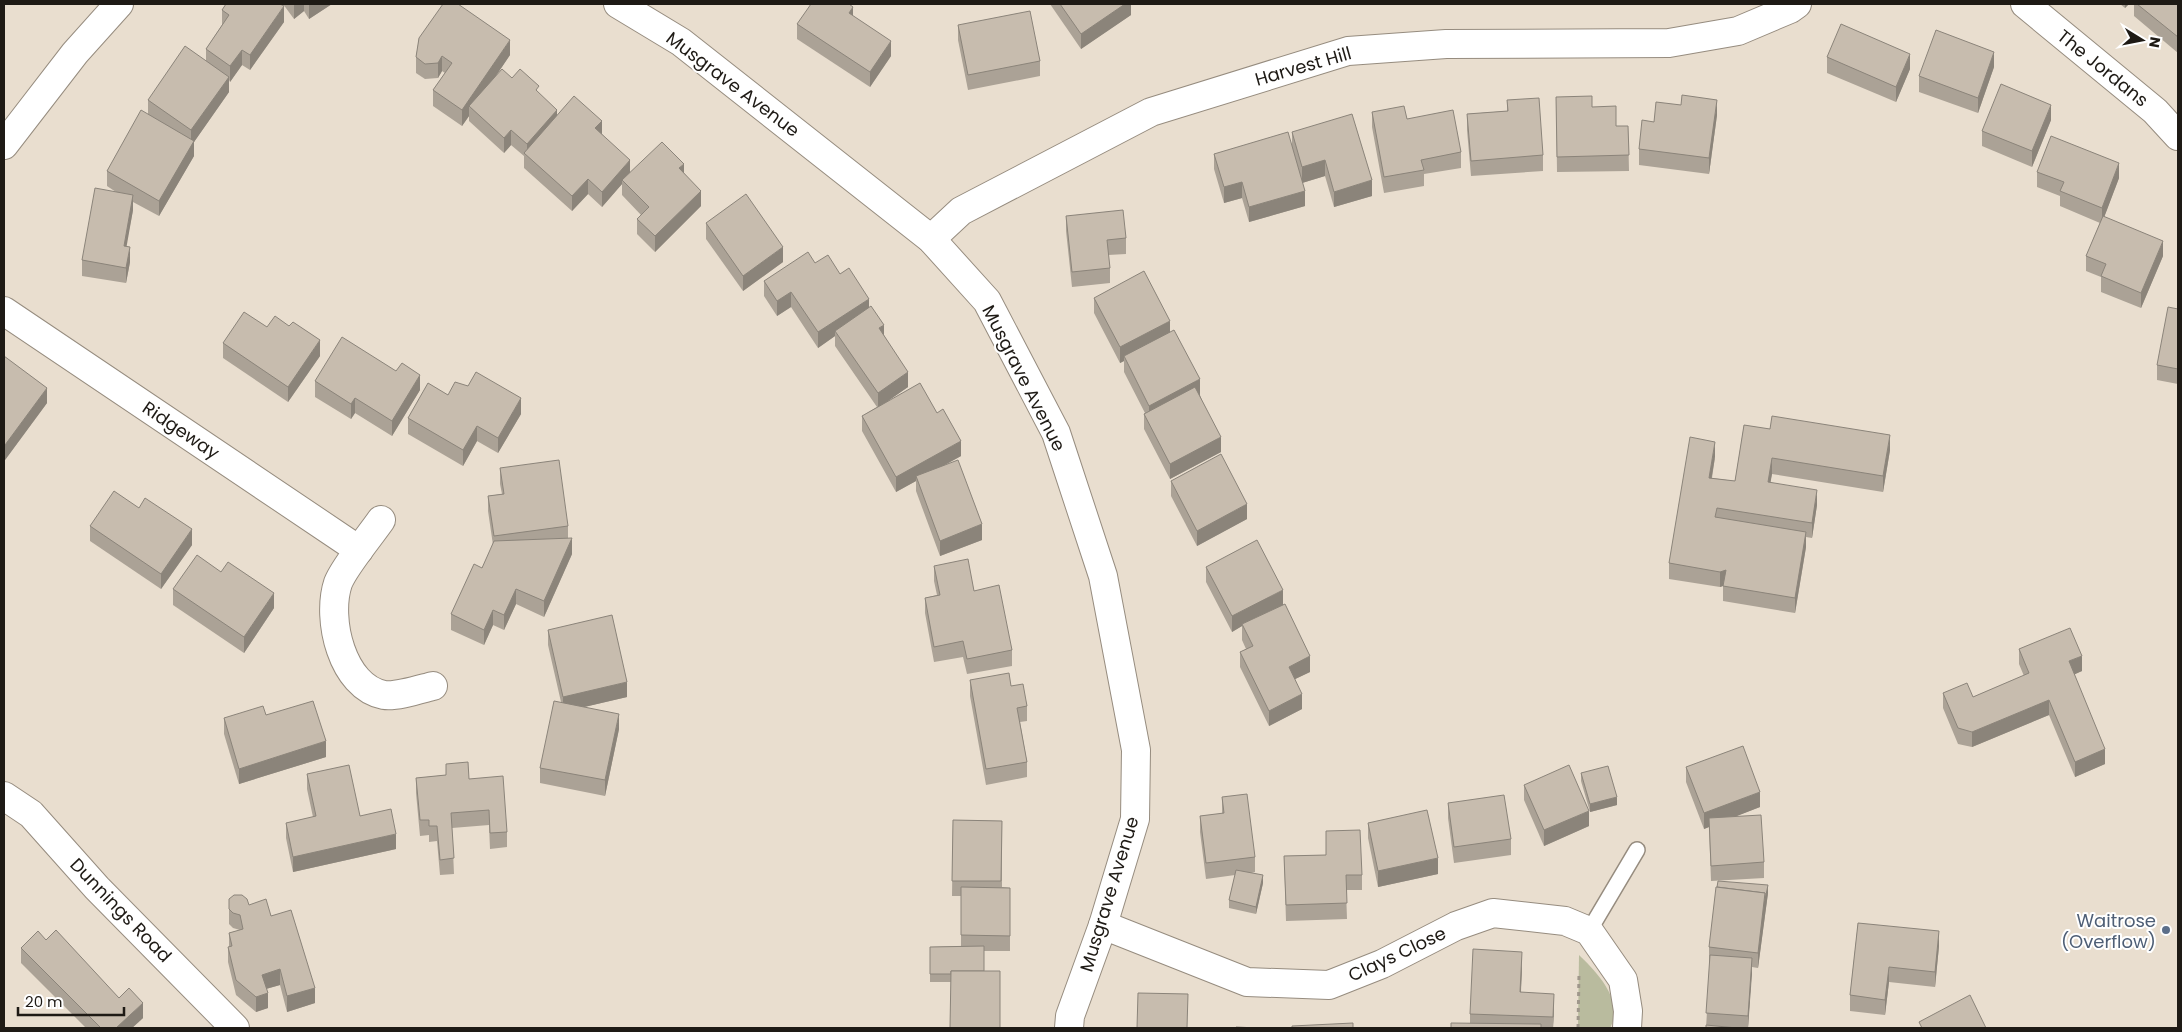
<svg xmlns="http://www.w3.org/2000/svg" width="2182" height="1032" viewBox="0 0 2182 1032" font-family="Poppins,sans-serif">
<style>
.green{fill:#b9bb9e}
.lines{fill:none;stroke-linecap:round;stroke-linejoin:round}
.service-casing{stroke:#968c7f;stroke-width:18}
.minor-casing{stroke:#968c7f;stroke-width:30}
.tertiary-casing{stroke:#968c7f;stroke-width:30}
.path{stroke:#9f978b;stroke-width:3;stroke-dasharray:4 4;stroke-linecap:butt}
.service{stroke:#fff;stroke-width:15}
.minor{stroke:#fff;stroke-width:28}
.tertiary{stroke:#fff;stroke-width:28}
.wall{fill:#aba296}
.shaded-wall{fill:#8b847a}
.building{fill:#c7bcae;stroke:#8b847a}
.service-dot{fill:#5c6f8a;stroke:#fff;stroke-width:2}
.labels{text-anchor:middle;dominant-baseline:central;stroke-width:4;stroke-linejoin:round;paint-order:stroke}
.street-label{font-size:18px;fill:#1e1a15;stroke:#fff}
.service-label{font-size:18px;fill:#4e5e75;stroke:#fff;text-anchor:end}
</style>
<rect width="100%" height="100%" fill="#e9decf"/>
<!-- green -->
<path class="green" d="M1579 955C1597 972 1625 1002 1610 1028H1578Z"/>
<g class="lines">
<defs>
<path id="service" d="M1589 931 1637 850"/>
<g id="minor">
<path d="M618 4 681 42 931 239 987 301 1056 433 1103 576 1136 750 1135 819 1103 925 1070 1016 1069 1028"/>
<path d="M2025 4 2155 111 2178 136"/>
<path d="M931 239 961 211 1151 112 1348 51 1446 44 1669 43 1738 31 1790 9 1797 4"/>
<path d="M4 311 359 550"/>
<path d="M381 520C370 536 344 567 338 583 326 619 342 687 384 695 396 697 421 689 433 686"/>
<path d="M1103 925 1247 982 1329 985 1382 964 1456 926 1493 913 1565 921 1589 931 1623 980 1628 1011 1627 1028"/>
</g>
<g id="tertiary">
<path d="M4 145 75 53 119 4"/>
<path d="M4 796 31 814 97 888 235 1028"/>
</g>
</defs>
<!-- service casing -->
<use href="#service" class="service-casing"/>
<!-- minor casing -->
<use href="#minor" class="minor-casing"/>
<!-- tertiary casing -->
<use href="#tertiary" class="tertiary-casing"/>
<!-- path -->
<path class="path" d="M1578 1028 1579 974"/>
<!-- service -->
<use href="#service" class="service"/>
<!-- minor -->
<use href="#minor" class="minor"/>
<!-- tertiary -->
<use href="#tertiary" class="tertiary"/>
</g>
<!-- wall -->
<g class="wall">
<path d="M283 4H332L309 19 304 11 294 19Z"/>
<path d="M1050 4H1131V15L1081 49Z"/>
<path d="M2120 4H2129L2125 8Z"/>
<path d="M2134 4H2178V53L2134 16Z"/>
<path d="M222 10 284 22 250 70 242 65 230 82 229 80V92L194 142V156L159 216 133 202V210L126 246 130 262 126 283 82 276V260L116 192 107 186V171L148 114V100L206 61V49L222 25Z"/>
<path d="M853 16 891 56 870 87 797 39V24Z"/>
<path d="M958 25 1040 61V76L968 90 958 40Z"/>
<path d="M419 38 510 55 495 77 512 78 539 93 557 116 602 134 630 172 684 173 701 206 655 252 637 234V219L641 215 622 195V184L602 207 588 194 572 211 524 168V156L511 145 504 153 469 121V116L462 126 433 106V90L445 73 442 71 438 78 425 79 416 73V57Z"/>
<path d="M1827 57 1910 69 1896 102 1827 73Z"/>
<path d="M1994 67 1978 113 1919 92V76Z"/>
<path d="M1556 97 1592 107 1616 126H1628L1629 171 1557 172Z"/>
<path d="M1507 100 1543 155V171L1471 176 1467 130V114L1507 111Z"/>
<path d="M1372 112 1407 119 1461 152V168L1424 174V186L1384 193 1372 127Z"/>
<path d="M1717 115 1709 174 1639 165V149L1654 122Z"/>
<path d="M2051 120 2032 167 1982 146V131Z"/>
<path d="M1292 132 1372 196 1334 207 1325 176 1302 183 1305 206 1249 222 1242 198 1224 203 1214 169V154L1292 147Z"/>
<path d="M2037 172 2119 178 2104 217 2163 256 2141 308 2101 292V277L2086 271V256L2100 223 2060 206V196L2037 187Z"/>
<path d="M1066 216 1126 238V254L1108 255 1110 268V283L1072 287 1066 231Z"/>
<path d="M706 223 783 262 743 291 706 239Z"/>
<path d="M815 263 840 274 869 308 884 335 908 387 889 400 961 456 945 465 982 540 940 556 916 491V481L896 492 862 431V416L877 407 835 346V336L818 348 791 307 777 316 764 296V281Z"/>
<path d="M1094 298 1170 332 1200 395 1221 452 1170 479 1144 429V414L1145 413 1124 372V361L1120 363 1094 313Z"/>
<path d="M2178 309V384L2157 380V365Z"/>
<path d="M267 327 320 356 288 402 223 358V343Z"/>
<path d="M4 356 47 403 5 460 4 459Z"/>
<path d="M315 381 420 390 392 436 355 413 351 419 315 397Z"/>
<path d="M448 395 521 414 498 453 477 441 463 466 408 434V418Z"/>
<path d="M1744 425 1890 450 1883 492 1772 474 1770 482 1817 505 1812 538 1806 537V547L1795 613 1723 601V586L1720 587 1669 579V563L1715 457 1712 478 1735 481Z"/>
<path d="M500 468 568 526V538L572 554 544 617 516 604 504 630 493 625 484 645 451 630V614L482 568 493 545 488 511V496L502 494 500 484Z"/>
<path d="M1171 481 1247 519 1197 546 1171 496Z"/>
<path d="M90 526 192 545 161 589 90 541Z"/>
<path d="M934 566 974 591 1012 650V666L967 674 963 657 934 662 925 613V598L937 595 934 581Z"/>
<path d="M1206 567 1283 604 1310 672 1295 679 1302 709 1269 726 1240 667V652L1246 649 1242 640V626L1232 632 1206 582Z"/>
<path d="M173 589 274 608 244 653 173 605Z"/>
<path d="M548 630 627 697 584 707 619 729 605 796 540 783V768L561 702 548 645Z"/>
<path d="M2019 649 2082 671 2074 674 2105 764 2075 777 2049 715 1972 747 1958 744 1943 708V693L1973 697 2024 676 2019 664Z"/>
<path d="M970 680 1011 686 1027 706V721L1020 722 1027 762V777L986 785 970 696Z"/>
<path d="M266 715 326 757 239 784 224 734V718Z"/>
<path d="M446 764 469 779 507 832V847L490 849 489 825 452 828 454 874 440 875 437 841 429 842V835L420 836 416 793V778L446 775Z"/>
<path d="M1686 767 1760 807 1736 816 1764 862V878L1711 881 1709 827 1704 829 1686 782Z"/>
<path d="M1581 773 1617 805 1590 812 1581 781Z"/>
<path d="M307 774 360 816 396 849 293 872 286 838V823L313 817 307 789Z"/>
<path d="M1524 785 1589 826 1544 846 1524 800Z"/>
<path d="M1222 797 1255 857V872L1251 873 1263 883 1256 914 1229 908V900L1235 875 1206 879 1200 832V816L1222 814Z"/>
<path d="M1448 803 1511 839V855L1454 863 1448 818Z"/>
<path d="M953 820 1002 821V887L1010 888V951H984L951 982H930V947L961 946V896H952Z"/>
<path d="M1368 823 1438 874 1378 887 1368 838Z"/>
<path d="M1326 831 1362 875V890H1346L1347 919 1286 921 1284 856 1326 855Z"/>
<path d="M1768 893 1758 968 1752 967 1748 1028H1706L1710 962H1709V947Z"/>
<path d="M249 905 271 916 315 1003 287 1012 280 985 266 989 268 1008 256 1012 236 995 228 962V947H229V933L240 930 233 928 229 924V909Z"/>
<path d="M1858 923 1939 946 1935 987 1889 982 1885 1015 1850 1011V995Z"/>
<path d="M46 940 119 998 143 1018 132 1028H86L21 963V948Z"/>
<path d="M1522 967 1521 992 1554 1009 1553 1028H1451L1470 1023V1014Z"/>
</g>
<!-- shaded-wall -->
<g class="shaded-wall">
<path d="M294 4H304V11L294 19Z"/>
<path d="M309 4H332L309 19Z"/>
<path d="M1125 4H1131V15L1081 49V34Z"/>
<path d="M2125 4H2129L2125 8Z"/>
<path d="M284 6V22L250 70V55Z"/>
<path d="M853 7V22L849 13Z"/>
<path d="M510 40V55L473 110 469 106V116L462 126V110Z"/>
<path d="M891 41V56L870 87V72Z"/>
<path d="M242 50V65L230 82V66Z"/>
<path d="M1994 52V67L1978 113V98Z"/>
<path d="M1910 54V69L1896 102V87Z"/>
<path d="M442 56V71L438 78V63Z"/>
<path d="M229 77V92L194 142V156L159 216V201L191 145V130Z"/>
<path d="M1717 100V115L1709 174V158Z"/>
<path d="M2051 105V120L2032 167V151Z"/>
<path d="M557 110V125L527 155V144Z"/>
<path d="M602 121V137L595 128Z"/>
<path d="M511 130V145L504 153V138Z"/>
<path d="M630 160V175L622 180V184L602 207V192Z"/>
<path d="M1325 160V176L1302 183V167Z"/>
<path d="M2119 163V178L2102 223V208Z"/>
<path d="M684 164V179L679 168Z"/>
<path d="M588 179V194L572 211V196Z"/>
<path d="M1372 180V196L1334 207V192Z"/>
<path d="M1242 182V198L1224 203V187Z"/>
<path d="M701 191V206L655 252V236Z"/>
<path d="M1305 191V206L1249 222V207Z"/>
<path d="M133 195V210L124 261V246Z"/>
<path d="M2163 241V256L2141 308V293Z"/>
<path d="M130 247V262L126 283V268Z"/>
<path d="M783 247V262L743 291V276Z"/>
<path d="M791 292V307L777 316V301Z"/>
<path d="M869 299V314L835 331V336L818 348V332Z"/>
<path d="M1170 321V336L1124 356V361L1120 363V347Z"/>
<path d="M884 325V340L879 328Z"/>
<path d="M320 340V356L288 402V387Z"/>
<path d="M908 372V387L878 408V393Z"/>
<path d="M420 375V390L392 436V421Z"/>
<path d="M1200 379V395L1149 421V406Z"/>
<path d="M47 388V403L5 460V445Z"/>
<path d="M355 398V413L351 419V404Z"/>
<path d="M521 398V414L498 453V438Z"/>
<path d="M477 426V441L463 466V450Z"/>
<path d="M1890 435V450L1883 492V476Z"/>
<path d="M1221 437V452L1170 479V464Z"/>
<path d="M961 441V456L917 480 916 476V481L896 492V477Z"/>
<path d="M1715 442V457L1709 493V478Z"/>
<path d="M1772 458V474L1768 497V482Z"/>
<path d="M1817 490V505L1812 538V523Z"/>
<path d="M1247 504V519L1197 546V531Z"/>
<path d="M982 524V540L940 556V541Z"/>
<path d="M192 529V545L161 589V574Z"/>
<path d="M1806 532V547L1795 613V598Z"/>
<path d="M572 538V554L544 617V601Z"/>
<path d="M1726 570V585L1720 587V572Z"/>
<path d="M516 589V604L504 630V615Z"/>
<path d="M1283 590V605L1242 624V626L1232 632V616Z"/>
<path d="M274 593V608L244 653V637Z"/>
<path d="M493 610V625L484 645V630Z"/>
<path d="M1310 656V672L1289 682V667Z"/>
<path d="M2082 656V671L2069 677V661Z"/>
<path d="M627 682V697L563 712V697Z"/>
<path d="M1302 694V709L1269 726V711Z"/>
<path d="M2049 700V715L1972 747V732Z"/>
<path d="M619 714V729L605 796V780Z"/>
<path d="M326 741V757L239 784V769Z"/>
<path d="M2105 749V764L2075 777V762Z"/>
<path d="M1760 792V807L1709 827V818V827L1704 829V813Z"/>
<path d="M1617 797V805L1590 812V804Z"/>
<path d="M1589 811V826L1544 846V830Z"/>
<path d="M396 834V849L293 872V857Z"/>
<path d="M1438 858V874L1378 887V871Z"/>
<path d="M1263 875V883L1256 914V907Z"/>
<path d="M1768 885V893L1758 968V953L1765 893Z"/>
<path d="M1939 931V946L1935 987V972Z"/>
<path d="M1522 952V967L1520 1008V992Z"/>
<path d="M1752 958V974L1748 1028V1016Z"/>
<path d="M1889 967V982L1885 1015V1000Z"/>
<path d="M280 969V985L262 990V975Z"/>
<path d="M315 988V1003L287 1012V996Z"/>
<path d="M268 993V1008L256 1012V997Z"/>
<path d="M1554 994V1009L1553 1028V1017Z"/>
<path d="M143 1003V1018L132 1028H116Z"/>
</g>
<!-- building -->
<g class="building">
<path d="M226 4H280L284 6 250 55 242 50 230 66 206 49 229 15 222 10Z"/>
<path d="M443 4H458L510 40 462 110 433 90 452 63 442 56 438 63 425 64 416 57 419 38Z"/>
<path d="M811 4H849L853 7 849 13 891 41 870 72 797 24Z"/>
<path d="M1060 4H1125L1081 34Z"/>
<path d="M2137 4H2178V37Z"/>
<path d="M1030 11 1040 61 968 75 958 25Z"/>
<path d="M1841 24 1910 54 1896 87 1827 57Z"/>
<path d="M1936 30 1994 52 1978 98 1919 76Z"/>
<path d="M185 46 229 77 191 130 148 100Z"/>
<path d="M502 69 512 78 520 69 539 86 536 90 557 110 527 144 511 130 504 138 469 106Z"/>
<path d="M2001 84 2051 105 2032 151 1982 131Z"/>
<path d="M1682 95 1717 100 1709 158 1639 149 1642 120 1654 122 1656 102 1681 105Z"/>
<path d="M574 96 602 121 595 128 630 160 602 192 588 179 572 196 524 153Z"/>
<path d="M1592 96V107L1616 106V126H1628L1629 155 1557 157 1556 97Z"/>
<path d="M1539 98 1543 155 1471 161 1467 114 1508 111 1507 100Z"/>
<path d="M1404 106 1407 119 1453 110 1461 152 1421 160 1424 170 1384 177 1372 112Z"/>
<path d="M141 110 194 141 159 201 107 171Z"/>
<path d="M1352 114 1372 180 1334 192 1325 160 1302 167 1292 132Z"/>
<path d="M1288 132 1305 191 1249 207 1242 182 1224 187 1214 154Z"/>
<path d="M2051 136 2119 163 2102 208 2060 191 2064 182 2037 172Z"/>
<path d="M662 142 684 164 679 168 701 191 655 236 637 219 649 207 622 180Z"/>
<path d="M95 188 133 195 124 246 130 247 126 268 82 260Z"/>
<path d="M746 194 783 247 743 276 706 223Z"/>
<path d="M1123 210 1126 238 1107 240 1110 268 1072 272 1066 216Z"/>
<path d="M2103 216 2163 241 2141 293 2101 276 2106 264 2086 256Z"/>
<path d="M808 252 815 263 828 255 840 274 849 268 869 299 818 332 791 292 777 301 764 281Z"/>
<path d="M1144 271 1170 321 1120 347 1094 298Z"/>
<path d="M871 306 884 325 879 328 908 372 878 393 835 331Z"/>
<path d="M2168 307 2178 309V369L2157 365Z"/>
<path d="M244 312 267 327 275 316 289 326 293 322 320 340 288 387 223 343Z"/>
<path d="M1174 330 1200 379 1149 406 1124 356Z"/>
<path d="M342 337 396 371 402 363 420 375 392 421 355 398 351 404 315 381Z"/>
<path d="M4 356 47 388 5 445 4 444Z"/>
<path d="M476 372 521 398 498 438 477 426 463 450 408 418 428 383 448 395 455 382 468 386Z"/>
<path d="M920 383 937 413 943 409 961 441 896 477 862 416Z"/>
<path d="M1195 387 1221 437 1170 464 1144 414Z"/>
<path d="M1772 416 1890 435 1883 476 1772 458 1768 482 1817 490 1812 523 1717 508 1715 517 1806 532 1795 598 1723 586 1726 570 1720 572 1669 563 1690 437 1715 442 1709 478 1735 481 1744 425 1770 429Z"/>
<path d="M1221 454 1247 504 1197 531 1171 481Z"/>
<path d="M559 460 568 526 494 536 488 496 504 494 500 468Z"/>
<path d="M958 460 982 524 940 541 916 476Z"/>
<path d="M114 491 139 508 145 498 192 529 161 574 90 526Z"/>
<path d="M572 538 544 601 516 589 504 615 493 610 484 630 451 614 474 564 482 568 494 541Z"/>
<path d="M1257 540 1283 590 1232 616 1206 567Z"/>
<path d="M197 555 221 572 228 562 274 593 244 637 173 589Z"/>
<path d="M968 559 974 591 999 585 1012 650 967 659 963 641 934 647 925 598 940 595 934 566Z"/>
<path d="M1285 604 1310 656 1289 667 1302 694 1269 711 1240 652 1253 646 1242 624Z"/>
<path d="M612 615 627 682 563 697 548 630Z"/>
<path d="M2070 628 2082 656 2069 661 2105 749 2075 762 2049 700 1972 732 1958 728 1943 693 1967 683 1973 697 2029 673 2019 649Z"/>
<path d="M1009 673 1011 686 1023 684 1027 706 1017 708 1027 762 986 769 970 680Z"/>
<path d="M313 701 326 741 239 769 224 718 263 706 266 715Z"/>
<path d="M554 701 619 714 605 780 540 768Z"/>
<path d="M1743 746 1760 792 1704 813 1686 767Z"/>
<path d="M468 762 469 779 503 776 507 832 490 833 489 810 451 813 454 858 440 860 437 826H429V820H420L416 778 446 775V764Z"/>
<path d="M349 765 360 816 391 809 396 834 293 857 286 823 316 816 307 774Z"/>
<path d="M1569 765 1589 811 1544 830 1524 785Z"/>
<path d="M1608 766 1617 797 1590 804 1581 773Z"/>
<path d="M1247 794 1255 857 1206 863 1200 816 1224 813 1222 797Z"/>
<path d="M1504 795 1511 839 1454 847 1448 803Z"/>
<path d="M1427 810 1438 858 1378 871 1368 823Z"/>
<path d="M1761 815 1764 862 1711 866 1709 818Z"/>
<path d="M953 820 1002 821 1001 881H952Z"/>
<path d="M1360 830 1362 875H1346L1347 903 1286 905 1284 856 1326 855V831Z"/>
<path d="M1236 870 1263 875 1256 907 1229 900Z"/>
<path d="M1718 881 1768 885 1765 900V893L1717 887Z"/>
<path d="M961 887 1010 888V936L961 935Z"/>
<path d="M1716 887 1765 893 1758 953 1709 947Z"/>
<path d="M234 895H242L247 899 249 905 266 899 271 916 291 910 315 988 287 996 280 969 262 975 268 993 256 997 236 980 228 947 232 946 229 933 243 929 240 915 233 913 229 909V899Z"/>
<path d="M1858 923 1939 931 1935 972 1889 967 1885 1000 1850 995Z"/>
<path d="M56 930 119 998 129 988 143 1003 116 1028H101L21 948 38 931 46 940Z"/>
<path d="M984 946V971H951V974H930V947Z"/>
<path d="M1473 949 1522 952 1520 992 1554 994 1553 1017 1470 1014Z"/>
<path d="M1710 955 1752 958 1748 1016 1706 1013Z"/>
<path d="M951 971H1000V1028H950Z"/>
<path d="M1138 993 1188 994 1187 1028H1137Z"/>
<path d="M1970 995 1986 1028H1922L1919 1022Z"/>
<path d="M1353 1023V1028H1292V1026Z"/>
<path d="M1451 1023 1541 1024V1028H1451Z"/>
<path d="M1706 1025 1737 1028H1706Z"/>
<path d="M1236 1027 1257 1028H1236Z"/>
</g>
<!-- markers -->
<circle class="service-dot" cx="2166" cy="930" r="5"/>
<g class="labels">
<!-- street labels -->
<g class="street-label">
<text transform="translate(1303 66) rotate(-16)">Harvest Hill</text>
<text transform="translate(2103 68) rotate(39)">The Jordans</text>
<text transform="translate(733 84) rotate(37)">Musgrave Avenue</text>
<text transform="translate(1024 378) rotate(63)">Musgrave Avenue</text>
<text transform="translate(181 430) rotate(34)">Ridgeway</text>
<text transform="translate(1109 894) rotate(-73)">Musgrave Avenue</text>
<text transform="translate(121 910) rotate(46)">Dunnings Road</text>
<text transform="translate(1397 954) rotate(-25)">Clays Close</text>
</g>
<!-- service labels -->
<g class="service-label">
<text x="2156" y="920">Waitrose<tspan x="2156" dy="21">(Overflow)</tspan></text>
</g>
</g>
<!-- border -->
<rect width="2182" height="1032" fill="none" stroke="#1e1a15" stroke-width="10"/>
<!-- north arrow -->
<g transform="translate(2142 40) rotate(100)" stroke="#ffffff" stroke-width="4" paint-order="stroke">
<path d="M0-4L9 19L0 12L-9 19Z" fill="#1e1a15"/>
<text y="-8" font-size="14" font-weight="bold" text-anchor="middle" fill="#1e1a15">N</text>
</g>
<!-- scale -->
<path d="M18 1007v8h106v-8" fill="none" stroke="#1e1a15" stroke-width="2.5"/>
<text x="25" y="1007" font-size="15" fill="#1e1a15" stroke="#ffffff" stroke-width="4" paint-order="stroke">20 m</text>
</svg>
